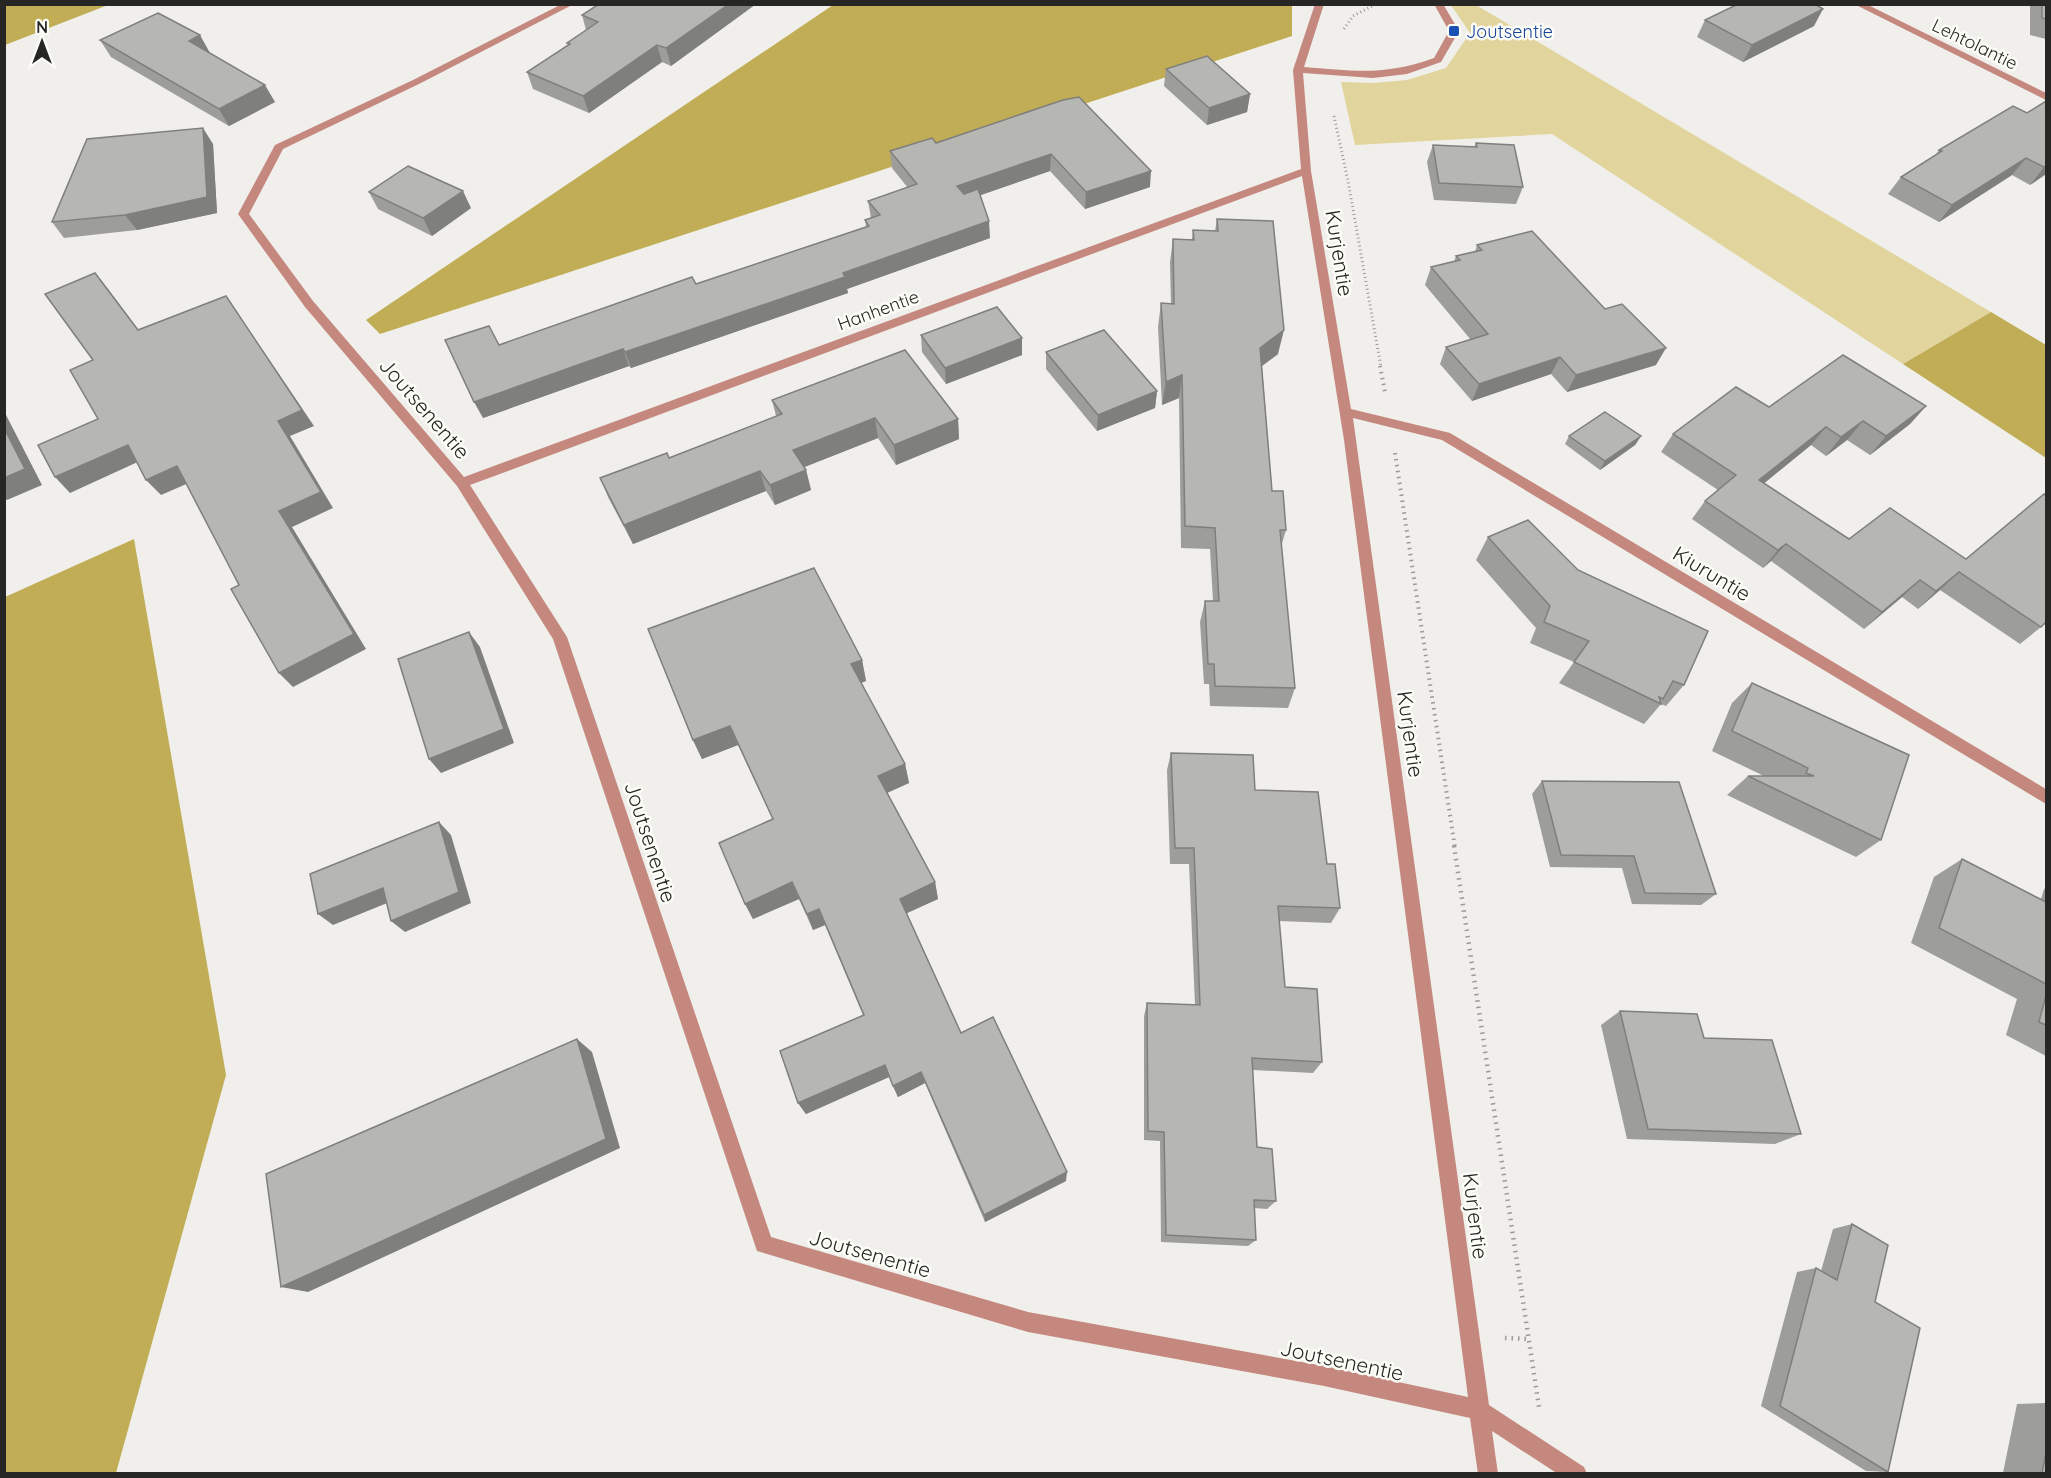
<svg xmlns="http://www.w3.org/2000/svg" width="2051" height="1478" viewBox="0 0 2051 1478" font-family="Quicksand,sans-serif">
<style>
.green{fill:#e1d59d}
.forest{fill:#c0ad55}
.lines{fill:none;stroke-linecap:round;stroke-linejoin:round}
.path-far2{stroke:#9a9a97;stroke-width:3;stroke-dasharray:1 3;stroke-linecap:butt}
.path-far1{stroke:#9a9a97;stroke-width:4;stroke-dasharray:1.5 4.5;stroke-linecap:butt}
.path{stroke:#9a9a97;stroke-width:4.5;stroke-dasharray:1.5 5;stroke-linecap:butt}
.minor{fill:#c5887f;fill-rule:evenodd}
.wall{fill:#9d9d99}
.shaded-wall{fill:#7f7f7d}
.building{fill:#b6b6b2;stroke:#7f7f7d;stroke-width:1.5}
.transit-dot{fill:#1a4fb4;stroke:#fdfdf8;stroke-width:2}
.labels{text-anchor:middle;dominant-baseline:central;stroke-width:5;stroke-linejoin:round;paint-order:stroke}
.far-transit-label{font-size:18px;fill:#164399;stroke:#fdfdf8;text-anchor:start}
.far-street-label{font-size:18px;fill:#262625;stroke:#fdfdf8}
.street-label{font-size:21px;fill:#262625;stroke:#fdfdf8}
</style>
<rect width="100%" height="100%" fill="#f0efeb"/>
<!-- green -->
<path class="green" d="M1451 5H1476L1991 312 1903 364 1552 134 1355 145 1341 82 1373 83 1407 80 1446 68 1470 33Z"/>
<!-- forest -->
<g class="forest">
<path d="M5 4H108V5L5 45Z"/>
<path d="M1292 4V36L380 334 366 320 833 5Z"/>
<path d="M1991 312 2046 345V458L1903 364Z"/>
<path d="M134 539 226 1075 116 1473H5V597Z"/>
</g>
<g class="lines">
<!-- path-far2 -->
<g class="path-far2">
<path d="M1344 29 1353 16 1376 4"/>
<path d="M1334 116 1348 181 1381 367"/>
</g>
<!-- path-far1 -->
<g class="path-far1">
<path d="M1380 366 1385 392"/>
<path d="M1395 453 1455 848"/>
</g>
<!-- path -->
<g class="path">
<path d="M1454 846 1539 1407"/>
<path d="M1505 1338 1529 1339"/>
</g>
<!-- minor -->
<g class="minor">
<path d="M562 4H574L419 84 283 149 249 214 313 301 464 477 1301 169 1293 70 1315 4H1324L1304 67C1355 71 1384 76 1434 58L1449 31 1434 4H1443L1459 31 1441 62 1407 74 1373 78 1303 73 1311 171 1351 409 1450 433 2046 789V804L1442 440 1353 418 1489 1405 1584 1467 1587 1474H1558L1492 1431 1498 1474H1478L1470 1418 1324 1386 1028 1332 757 1251 553 639 457 486 305 307 238 214 275 145 413 80ZM1302 176 1344 440 1468 1397 1324 1366 1028 1312 771 1237 567 637 470 485Z"/>
<path d="M1854 4H1866L2046 93V100Z"/>
</g>
</g>
<!-- wall -->
<g class="wall">
<path d="M756 4 671 66 662 62 589 113 533 89 527 72 568 45 567 43 586 30 582 15Z"/>
<path d="M2030 4H2046V39L2030 35Z"/>
<path d="M1705 20 1814 26 1743 62 1697 37Z"/>
<path d="M100 40 210 53 275 102 229 126 111 57Z"/>
<path d="M1166 69 1250 94 1247 112 1207 125 1164 86Z"/>
<path d="M1063 100 1150 187 1085 209 1050 171 980 195 990 238 847 289 848 293 631 368 629 366 483 418 499 345 696 284 866 227 865 220 871 218 868 201 908 188 892 168 890 151 936 143Z"/>
<path d="M2027 113 2046 174 2030 185 2012 175 1939 222 1888 194 1901 177 1935 156 1939 150Z"/>
<path d="M1476 143 1523 187 1516 204 1434 200 1427 162 1433 145 1474 147Z"/>
<path d="M213 144 217 213 137 230 64 238 52 222Z"/>
<path d="M369 192 471 208 432 236 378 209Z"/>
<path d="M1217 219 1278 354 1262 366 1272 491 1286 530 1281 547 1295 688 1288 708 1210 706 1209 684H1204L1200 622 1205 601H1213L1210 549 1181 548 1179 398 1162 405 1158 327 1161 303 1171 304 1170 262 1173 239H1192L1193 230 1215 231Z"/>
<path d="M1477 245 1656 365 1567 392 1551 374 1472 401 1440 364 1446 347 1471 340 1425 285 1431 267 1454 262 1456 256 1475 252Z"/>
<path d="M921 335 1022 355 946 384 922 352Z"/>
<path d="M1046 352 1157 391 1155 408 1097 431 1046 369Z"/>
<path d="M772 400 958 419 959 439 896 465 878 438 804 467 806 470 811 490 775 505 766 491 633 544 608 497 600 478 669 458 776 416Z"/>
<path d="M1926 406 1910 424 1870 455 1847 440 1826 456 1811 445 1764 483 1849 539 1890 508 2041 627 2020 644 1940 590 1918 609 1902 597 1864 629 1771 561 1763 568 1692 519 1705 501 1718 490 1661 452 1673 434 1769 407Z"/>
<path d="M1569 436H1641L1635 445 1600 470 1565 444Z"/>
<path d="M1488 537 1684 685 1666 706 1661 704 1644 724 1559 683 1574 662 1530 643 1536 628 1476 560Z"/>
<path d="M862 660 866 681 861 683 905 764 909 783 887 793 935 882 938 899 906 913 961 1033 1066 1181 985 1222 925 1083 898 1097 889 1077 806 1114 798 1103 863 1015 825 925 813 930 799 899 753 919 745 904 773 820 738 745 702 759 693 740Z"/>
<path d="M1752 683 1881 840 1856 857 1727 795 1748 776H1764L1712 751 1732 703Z"/>
<path d="M1171 753 1255 790 1327 864 1340 908 1331 923 1279 921 1285 987 1322 1062 1313 1073 1253 1070 1257 1147 1276 1201 1267 1209 1254 1208 1256 1240 1248 1246 1161 1242 1160 1141 1144 1140V1016L1147 1003 1195 1005 1189 864H1170L1167 770Z"/>
<path d="M1542 781 1716 894 1701 905 1632 904 1622 868 1550 867 1532 794Z"/>
<path d="M1962 859 2041 899 2044 889 2046 888V1056L2006 1035 2017 999 1911 943 1934 877Z"/>
<path d="M1620 1011 1704 1038 1801 1134 1775 1144 1627 1139 1601 1025Z"/>
<path d="M1852 1224 1875 1302 1888 1472 1866 1471 1761 1406 1797 1272 1816 1268 1821 1271 1833 1229Z"/>
<path d="M2046 1403V1473H2003L2017 1404Z"/>
</g>
<!-- shaded-wall -->
<g class="shaded-wall">
<path d="M729 4H756L671 66 666 48Z"/>
<path d="M1823 9 1814 26 1743 62 1752 45Z"/>
<path d="M200 35 210 53 189 41Z"/>
<path d="M657 45 662 62 589 113 583 96Z"/>
<path d="M265 85 275 102 229 126 219 109Z"/>
<path d="M1250 94 1247 112 1207 125 1209 108Z"/>
<path d="M203 128 213 144 217 213 137 230 125 215Z"/>
<path d="M1051 154 1050 171 958 203 957 186Z"/>
<path d="M2026 158 2012 175 1939 222 1952 205Z"/>
<path d="M2046 166V174L2030 185 2044 167Z"/>
<path d="M1151 171 1150 187 1085 209 1086 192Z"/>
<path d="M463 191 471 208 432 236 423 218Z"/>
<path d="M989 221 990 238 847 289 848 293 631 368 625 352Z"/>
<path d="M95 273 108 289 151 347 138 330Z"/>
<path d="M226 296 314 426 290 436 333 508 292 527 366 649 293 687 279 673V511L278 421Z"/>
<path d="M1284 330 1278 354 1255 371 1260 348Z"/>
<path d="M1022 338V355L946 384 945 368Z"/>
<path d="M1666 348 1656 365 1567 392 1576 375Z"/>
<path d="M623 349 629 366 483 418 474 402Z"/>
<path d="M1560 357 1551 374 1472 401 1479 384Z"/>
<path d="M1182 375 1179 398 1162 405 1166 382Z"/>
<path d="M1157 391 1155 408 1097 431 1098 415Z"/>
<path d="M1926 406 1910 424 1870 455 1886 436Z"/>
<path d="M4 411 42 485 7 500 4 498Z"/>
<path d="M875 418 878 438 797 470 793 450Z"/>
<path d="M958 419 959 439 896 465 894 445Z"/>
<path d="M1863 421 1847 440 1826 456 1841 437Z"/>
<path d="M1826 427 1811 445 1745 499 1759 480Z"/>
<path d="M1641 436 1635 445 1600 470 1605 461Z"/>
<path d="M128 445 142 460 70 493 55 477Z"/>
<path d="M177 466 191 482 161 495 146 480Z"/>
<path d="M806 470 811 490 775 505 770 485Z"/>
<path d="M760 471 766 491 633 544 624 525Z"/>
<path d="M1786 544 1771 561 1763 568 1778 550Z"/>
<path d="M1959 572 1940 590 1918 609 1936 591Z"/>
<path d="M1920 580 1902 597 1864 629 1882 612Z"/>
<path d="M469 632 480 647 514 743 441 773 429 759Z"/>
<path d="M862 660 866 681 855 685 851 664Z"/>
<path d="M730 726 738 745 702 759 693 740Z"/>
<path d="M905 764 909 783 882 795 878 776Z"/>
<path d="M439 822 451 835 471 903 405 932 391 921Z"/>
<path d="M792 882 799 899 753 919 745 904Z"/>
<path d="M935 882 938 899 903 915 900 899Z"/>
<path d="M383 888 397 899 333 925 318 914Z"/>
<path d="M819 909 825 925 813 930 807 914Z"/>
<path d="M577 1039 592 1052 620 1148 308 1292 281 1287Z"/>
<path d="M885 1065 889 1077 806 1114 798 1103Z"/>
<path d="M921 1072 925 1083 898 1097 893 1086Z"/>
<path d="M1067 1172 1066 1181 985 1222 984 1215Z"/>
</g>
<!-- building -->
<g class="building">
<path d="M599 4H729L666 48 657 45 583 96 527 72 570 44 567 43 598 22 582 15Z"/>
<path d="M1738 4H1815L1823 9 1752 45 1705 20Z"/>
<path d="M2042 4H2046V19L2042 18Z"/>
<path d="M158 13 200 35 189 41 265 85 219 109 100 40Z"/>
<path d="M1207 56 1250 94 1209 108 1166 69Z"/>
<path d="M1079 97 1151 171 1086 192 1051 154 957 186 964 194 978 189 989 221 843 273 845 277 625 352 623 349 474 402 445 340 489 326 499 345 692 277 696 284 869 226 865 220 880 215 868 201 917 184 890 151 932 138 936 143 1063 100Z"/>
<path d="M2046 101V166L2044 167 2026 158 1952 205 1901 177 1942 151 1939 150 2013 106 2027 113Z"/>
<path d="M203 128 207 197 125 215 52 222 87 139Z"/>
<path d="M1476 143 1514 145 1523 187 1439 183 1433 145 1477 147Z"/>
<path d="M408 166 463 191 423 218 369 192Z"/>
<path d="M1217 219 1273 221 1284 330 1260 348 1272 491H1283L1286 530H1280L1295 688 1215 686 1214 664H1208L1205 601H1219L1215 528 1185 526 1182 375 1166 382 1161 303 1174 304 1173 239 1194 240 1193 230 1218 231Z"/>
<path d="M1532 231 1605 309 1622 304 1666 348 1576 375 1560 357 1479 384 1446 347 1488 334 1431 267 1460 260 1456 256 1482 250 1477 245Z"/>
<path d="M95 273 138 330 226 296 302 410 278 421 321 492 279 511 354 634 279 673 231 589 239 585 177 466 146 480 128 445 55 477 38 445 98 419 70 370 93 360 45 294Z"/>
<path d="M997 307 1022 338 945 368 921 335Z"/>
<path d="M1104 330 1157 391 1098 415 1046 352Z"/>
<path d="M905 350 958 419 894 445 875 418 793 450 806 470 770 485 760 471 624 525 600 478 667 453 669 458 782 414 772 400Z"/>
<path d="M1843 355 1926 406 1886 436 1863 421 1841 437 1826 427 1759 480 1849 539 1890 508 1966 559 2044 494 2046 496V622L2041 627 1959 572 1936 591 1920 580 1882 612 1786 544 1778 550 1705 501 1736 475 1673 434 1736 387 1769 407Z"/>
<path d="M1605 412 1641 436 1605 461 1569 436Z"/>
<path d="M4 428 25 469 4 478Z"/>
<path d="M1528 520 1578 570 1708 631 1684 685 1673 681 1663 699 1659 697 1661 704 1574 662 1589 641 1544 622 1550 606 1488 537Z"/>
<path d="M814 568 862 660 851 664 905 764 878 776 935 882 900 899 961 1033 993 1017 1067 1172 984 1215 921 1072 893 1086 885 1065 798 1103 780 1051 864 1015 819 909 807 914 792 882 745 904 719 843 773 819 730 726 693 740 648 629Z"/>
<path d="M469 632 504 729 429 759 398 659Z"/>
<path d="M1752 683 1909 755 1881 840 1748 776H1814L1806 773 1808 768 1732 731Z"/>
<path d="M1171 753 1253 755 1255 790 1318 792 1327 864H1335L1340 908 1278 906 1285 987 1317 989 1322 1062 1252 1058 1257 1147 1272 1149 1276 1201 1254 1200 1256 1240 1166 1235 1164 1132 1148 1131 1147 1003 1200 1005 1194 848H1175Z"/>
<path d="M1542 781 1679 782 1716 894 1645 893 1634 856 1561 855Z"/>
<path d="M439 822 459 892 391 921 383 888 318 914 310 874Z"/>
<path d="M1962 859 2046 902V984L1939 928Z"/>
<path d="M2046 995V1025L2039 1022Z"/>
<path d="M1620 1011 1697 1014 1704 1038 1772 1040 1801 1134 1648 1129Z"/>
<path d="M577 1039 606 1139 281 1287 266 1174Z"/>
<path d="M1852 1224 1888 1245 1875 1302 1920 1328 1888 1472 1780 1406 1816 1268 1837 1280Z"/>
<path d="M2046 1453V1473H2042Z"/>
</g>
<!-- markers -->
<rect class="transit-dot" x="1448" y="25" width="12" height="12" rx="3"/>
<g class="labels">
<!-- far-transit labels -->
<g class="far-transit-label">
<text x="1466" y="31">Joutsentie</text>
</g>
<!-- far-street labels -->
<g class="far-street-label">
<text transform="translate(1975 44) rotate(26)">Lehtolantie</text>
<text transform="translate(878 310) rotate(-20)">Hanhentie</text>
</g>
<!-- street labels -->
<g class="street-label">
<text transform="translate(1340 253) rotate(81)">Kurjentie</text>
<text transform="translate(425 408) rotate(49)">Joutsenentie</text>
<text transform="translate(1712 573) rotate(31)">Kiuruntie</text>
<text transform="translate(1411 734) rotate(82)">Kurjentie</text>
<text transform="translate(651 842) rotate(72)">Joutsenentie</text>
<text transform="translate(1476 1216) rotate(83)">Kurjentie</text>
<text transform="translate(870 1253) rotate(16)">Joutsenentie</text>
<text transform="translate(1342 1360) rotate(12)">Joutsenentie</text>
</g>
</g>
<!-- border -->
<rect width="2051" height="1478" fill="none" stroke="#262625" stroke-width="12"/>
<!-- north arrow -->
<g transform="translate(42 42)" stroke="#fdfdf8" stroke-width="4.5" paint-order="stroke">
<path d="M0-4.5L10 22L0 15L-10 22Z" fill="#262625"/>
<text y="-9" font-size="16" font-weight="bold" text-anchor="middle" fill="#262625">N</text>
</g>
</svg>
